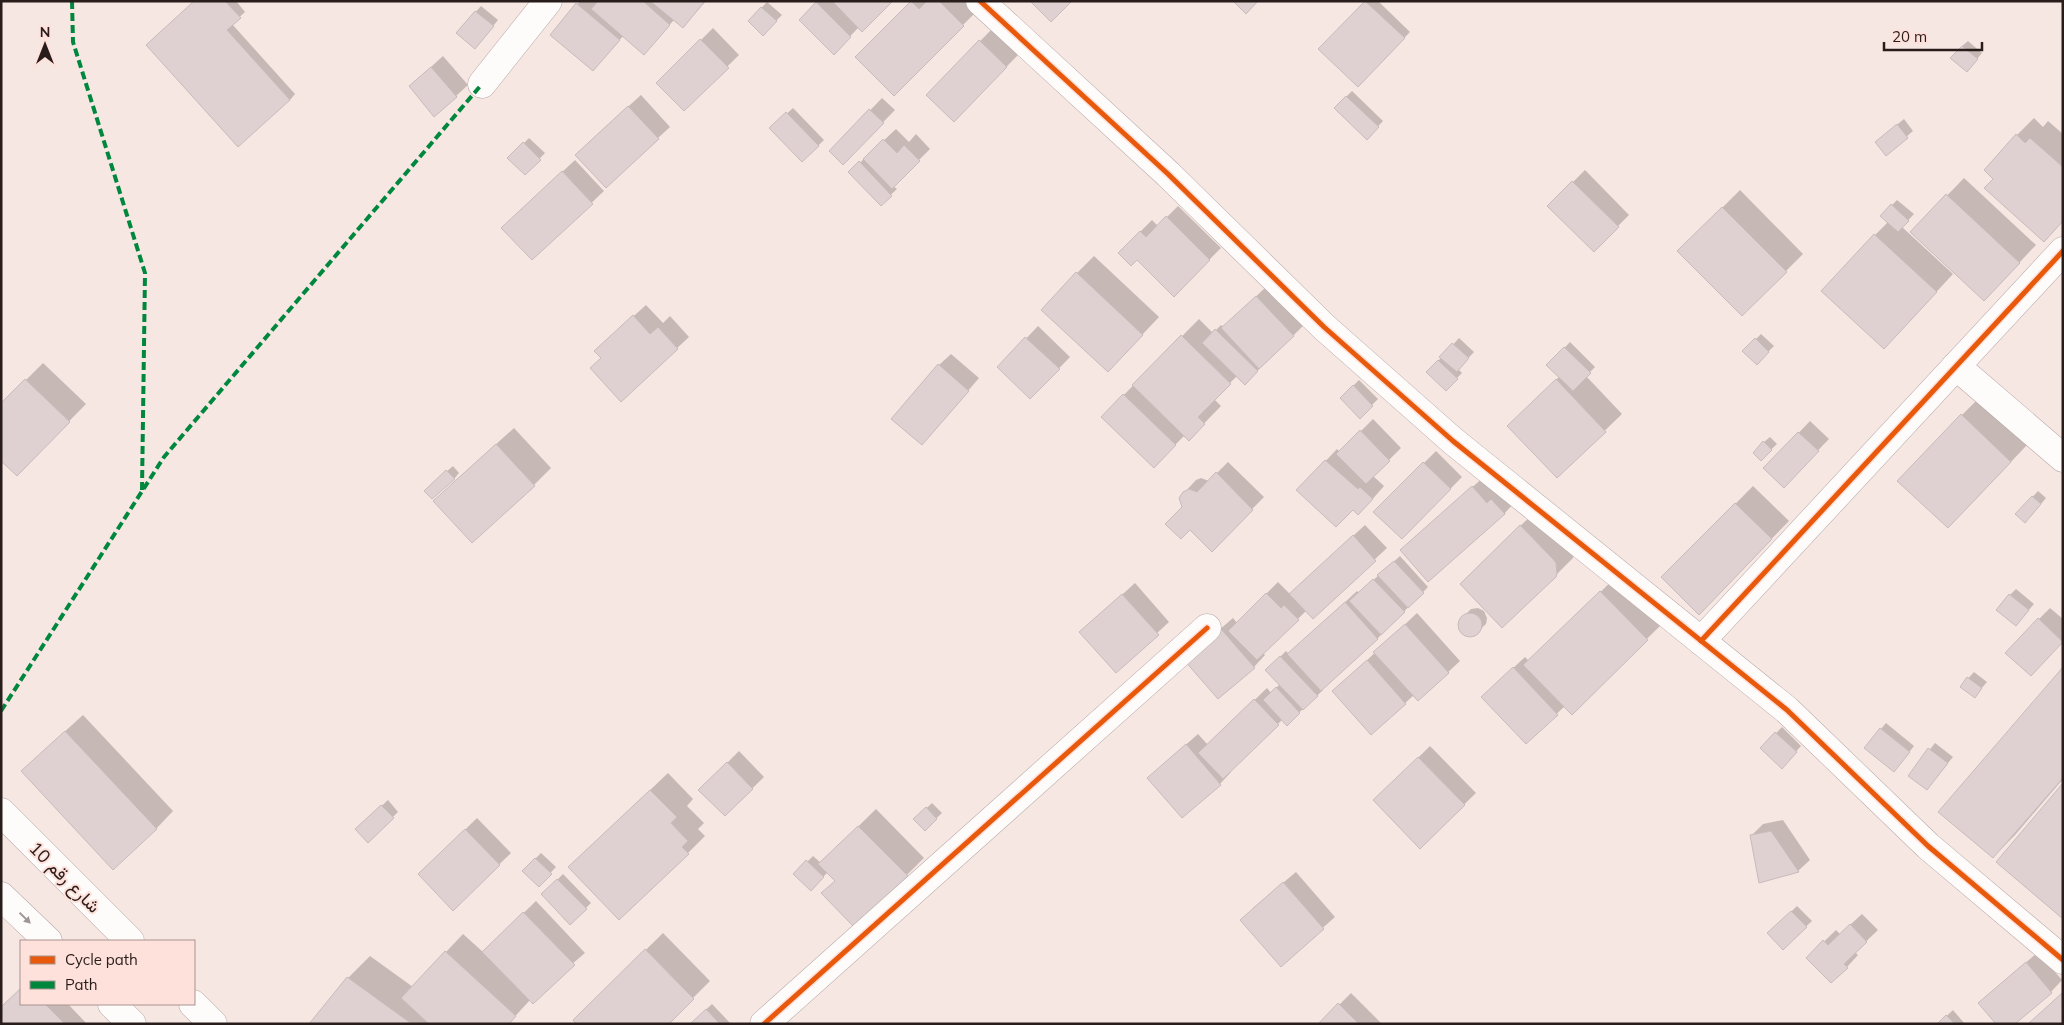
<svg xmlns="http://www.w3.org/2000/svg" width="2064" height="1025" viewBox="0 0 2064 1025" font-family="Mulish,Vazirmatn,sans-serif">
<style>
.shadow{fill:#0003}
.building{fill:#dfd1d2;stroke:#c7bbbb}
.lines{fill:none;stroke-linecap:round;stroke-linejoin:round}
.minor-casing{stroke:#b6a9a6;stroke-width:29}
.major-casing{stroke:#b6a9a6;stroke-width:29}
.minor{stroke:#fefbfb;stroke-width:28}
.major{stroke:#fefbfb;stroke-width:28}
.quiet{stroke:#00873e;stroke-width:4;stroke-dasharray:8 4;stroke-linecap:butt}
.cycleway-casing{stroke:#ffe1db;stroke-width:8}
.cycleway{stroke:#e8590c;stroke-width:5}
.oneway{fill:#9e9796}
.labels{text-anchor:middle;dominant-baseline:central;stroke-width:4;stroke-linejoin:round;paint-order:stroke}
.street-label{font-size:18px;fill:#281d1b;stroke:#ffe1db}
</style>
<rect width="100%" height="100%" fill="#f7e7e3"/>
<!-- shadow -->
<g class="shadow">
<path d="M195 1H236L245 12 232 24 295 94 290 100Z"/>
<path d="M580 1H706L683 27 674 20 644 53 624 35 593 70 551 35Z"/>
<path d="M819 1H891L859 27 834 53 801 20Z"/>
<path d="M913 1H973L980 8 894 94 857 57Z"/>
<path d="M1367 1H1378L1410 32 1358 85 1320 49Z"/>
<path d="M767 2 782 15 763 34 749 21Z"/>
<path d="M481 6 498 20 480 42 457 33Z"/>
<path d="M713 28 739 55 684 109 658 83Z"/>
<path d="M992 29 1018 55 954 120 928 94Z"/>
<path d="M1968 41 1982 53 1972 65 1962 46Z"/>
<path d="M443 56 468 85 456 96 422 75Z"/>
<path d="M1352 91 1383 121 1367 138 1335 108Z"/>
<path d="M641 95 670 127 658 138 588 143Z"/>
<path d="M882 98 895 110 843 163 831 151Z"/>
<path d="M793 108 824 140 802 161 771 128Z"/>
<path d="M2034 118 2043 127 2048 121 2063 134V221L2044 240 1995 178 2017 135Z"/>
<path d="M1904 119 1913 131 1886 154 1882 137Z"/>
<path d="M896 129 909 142 916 134 930 149 893 186 897 189 881 204 850 172Z"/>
<path d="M529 138 545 153 525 174 509 158Z"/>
<path d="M575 160 604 191 532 259 515 216Z"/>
<path d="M1585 170 1629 215 1594 250 1549 206Z"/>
<path d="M1964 178 2036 245 2001 282 1912 232Z"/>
<path d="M1740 190 1803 254 1742 315 1679 251Z"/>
<path d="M1897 200 1914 214 1902 227 1953 274 1901 330 1875 235 1888 222 1892 205Z"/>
<path d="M1178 206 1221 248 1174 295 1137 259 1119 253 1152 220 1158 226Z"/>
<path d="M1094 256 1159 317 1125 353 1077 273Z"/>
<path d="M1268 285 1305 324 1245 383 1237 376 1214 399 1221 406 1189 439 1185 435 1154 466 1102 417 1199 319 1213 333 1221 325 1224 327Z"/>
<path d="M646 305 663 323 670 316 689 337 621 400 602 358 607 340Z"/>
<path d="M1038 326 1070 357 1030 398 999 367Z"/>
<path d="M1761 334 1774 346 1757 363 1744 351Z"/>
<path d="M1459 338 1474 352 1458 369 1462 373 1446 389 1428 372Z"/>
<path d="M1570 342 1595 367 1586 376 1622 414 1557 477 1526 409 1560 376 1548 365Z"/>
<path d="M951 354 979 378 933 432 939 365Z"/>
<path d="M43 363 86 404 34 457 1 405Z"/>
<path d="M1359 380 1378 399 1360 417 1341 398Z"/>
<path d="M1979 398 2028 444 1965 510 1962 415Z"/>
<path d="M1373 419 1401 448 1373 476 1384 486 1370 502 1353 508 1298 490 1337 449 1340 452Z"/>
<path d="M1810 421 1829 439 1795 474 1765 468Z"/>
<path d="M514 428 551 468 534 485 452 484Z"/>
<path d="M1770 437 1777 444 1761 459 1764 442Z"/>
<path d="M1436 451 1462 477 1402 538 1375 512Z"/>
<path d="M1228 462 1264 497 1212 550 1183 507 1184 493 1196 480 1201 478 1209 481Z"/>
<path d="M453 466 459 473 454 479 431 485Z"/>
<path d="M1485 476 1515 502 1504 514 1401 550Z"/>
<path d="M1753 486 1789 521 1699 613 1663 577Z"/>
<path d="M2038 491 2046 498 2031 516 2017 514Z"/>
<path d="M1538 509 1574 550 1573 558 1555 576 1478 567Z"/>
<path d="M1365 525 1387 548 1313 617 1307 610 1263 653 1265 655 1254 667 1197 649 1233 618 1237 623 1278 582 1290 594Z"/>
<path d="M1400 556 1428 587 1378 638 1321 689 1323 690 1287 724 1283 719 1230 771 1231 772 1220 784 1148 778 1198 734 1208 745 1267 688 1271 693 1280 684 1267 670 1286 651 1289 654 1357 591 1359 593Z"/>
<path d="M1618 575 1664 622 1572 713 1565 706 1526 743 1495 685 1525 657 1529 661Z"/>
<path d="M1135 583 1169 622 1116 671 1093 621Z"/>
<path d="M2016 589 2034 604 2021 619 2010 595Z"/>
<path d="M1478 608 1484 611 1487 618 1486 624 1474 635 1468 636 1462 633 1459 627 1460 620 1471 609Z"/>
<path d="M2050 608 2063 619V641L2042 663 2039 619Z"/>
<path d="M1417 613 1460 661 1418 700 1414 695 1372 733 1346 680Z"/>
<path d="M2063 669V779L2015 835 1993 857Z"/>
<path d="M1974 672 1987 682 1975 696 1961 686Z"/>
<path d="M83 715 173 811 156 829 40 754Z"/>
<path d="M1886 723 1914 746 1899 765 1866 747Z"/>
<path d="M1782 727 1801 746 1782 767 1762 748Z"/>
<path d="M1935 743 1953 757 1927 788 1909 776Z"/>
<path d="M1430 746 1476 793 1420 847 1375 800Z"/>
<path d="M739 751 764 777 725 815 700 790Z"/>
<path d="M668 773 693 799 687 806 704 823 698 829 705 836 688 853 587 850Z"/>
<path d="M388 800 398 812 368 841 357 829Z"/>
<path d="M932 803 942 813 925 829 915 819Z"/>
<path d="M876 809 924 858 855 926 836 880 828 872 811 889 795 874 813 856 821 863Z"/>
<path d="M477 818 511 853 453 909 431 863Z"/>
<path d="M1783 820 1810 860 1798 871 1752 835 1763 824Z"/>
<path d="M541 853 556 867 539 885 523 871Z"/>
<path d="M1296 872 1335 917 1281 965 1253 908Z"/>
<path d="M563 874 591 903 571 923 543 894Z"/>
<path d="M536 901 585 953 530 1000 508 1024H311L348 978 370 956 413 987 463 934 483 952Z"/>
<path d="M1797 906 1812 921 1783 948 1769 933Z"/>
<path d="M1862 914 1878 930 1855 952 1858 955 1847 967 1807 958 1836 930 1840 934Z"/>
<path d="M663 933 710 981 667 1024 592 1003Z"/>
<path d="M2038 952 2062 980 2051 992 1979 1003Z"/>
<path d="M21 989V1004H68L87 1024H1V1008Z"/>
<path d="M1351 993 1382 1024H1320Z"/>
<path d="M712 1004 731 1024H692L697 1018Z"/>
<path d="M1953 1010 1965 1024H1938Z"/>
</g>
<!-- building -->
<g class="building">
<path d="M194 1H225L241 18 227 30 290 100 238 147 146 45Z"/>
<path d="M598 1H643L670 25 644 55 591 9Z"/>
<path d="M650 1H705L683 28Z"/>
<path d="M832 1H893L862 32Z"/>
<path d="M911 1 919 9 927 1H939L964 26 894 96 855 57Z"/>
<path d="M1030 1H1072L1051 22Z"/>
<path d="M1233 1H1258L1246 14Z"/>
<path d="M1365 1 1405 38 1358 87 1318 49Z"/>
<path d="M816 2 851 37 834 55 799 20Z"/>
<path d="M576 3 620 40 593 71 550 35Z"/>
<path d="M761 7 777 21 763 36 748 21Z"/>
<path d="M475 11 494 26 475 49 456 33Z"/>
<path d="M700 39 729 68 684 111 656 83Z"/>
<path d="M979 40 1007 67 954 122 926 95Z"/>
<path d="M1962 46 1978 59 1967 72 1950 58Z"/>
<path d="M431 67 457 97 434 117 409 86Z"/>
<path d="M1346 96 1379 127 1367 140 1334 108Z"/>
<path d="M628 106 659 139 606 188 575 155Z"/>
<path d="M869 109 884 123 843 165 829 151Z"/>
<path d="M786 112 819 146 802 162 769 128Z"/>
<path d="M1897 124 1908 138 1886 156 1875 142Z"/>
<path d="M2016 134 2025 143 2030 138 2063 167V221L2044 242 1984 188 1993 179 1984 170Z"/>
<path d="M883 139 897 153 904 145 920 161 892 189 863 159Z"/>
<path d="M523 142 541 160 525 175 507 158Z"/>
<path d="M859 161 892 196 881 206 848 172Z"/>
<path d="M562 171 593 204 532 260 501 228Z"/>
<path d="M1572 181 1619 227 1594 252 1547 206Z"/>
<path d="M1946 194 2020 263 1984 301 1910 232Z"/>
<path d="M1891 204 1909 221 1898 232 1880 216Z"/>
<path d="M1722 207 1787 272 1742 316 1677 251Z"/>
<path d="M1166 216 1210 260 1174 297 1137 260 1131 266 1118 253 1140 231 1146 237Z"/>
<path d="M1874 234 1937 292 1884 349 1821 291Z"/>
<path d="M1076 272 1143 335 1108 372 1041 310Z"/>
<path d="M1256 296 1294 336 1259 369 1221 328Z"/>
<path d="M633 315 650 334 658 327 678 349 621 402 590 368 601 358 594 351Z"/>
<path d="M1215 329 1258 371 1245 385 1202 343Z"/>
<path d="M1181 335 1231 384 1198 417 1205 424 1189 441 1132 385Z"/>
<path d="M1025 337 1060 369 1030 399 997 367Z"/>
<path d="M1755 338 1769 352 1757 365 1742 351Z"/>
<path d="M1452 343 1469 358 1457 372 1439 357Z"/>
<path d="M1564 347 1591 373 1573 391 1546 365Z"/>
<path d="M1438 360 1458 379 1446 391 1426 372Z"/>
<path d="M938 364 969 391 922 445 891 419Z"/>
<path d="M25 379 70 422 17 476 1 461V403Z"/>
<path d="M1556 379 1606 432 1557 478 1507 426Z"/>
<path d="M1353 385 1373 406 1360 419 1340 398Z"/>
<path d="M1123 394 1176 445 1154 468 1101 417Z"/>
<path d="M1961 414 2011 462 1948 528 1897 481Z"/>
<path d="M1360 430 1390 461 1366 484 1336 454Z"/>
<path d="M1798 432 1819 451 1784 488 1763 468Z"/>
<path d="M1763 441 1772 450 1761 461 1753 453Z"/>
<path d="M496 444 535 486 472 543 433 501Z"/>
<path d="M1325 460 1358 489 1360 487 1373 499 1358 515 1353 510 1336 527 1296 490Z"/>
<path d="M1423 462 1451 489 1402 539 1373 512Z"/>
<path d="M446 470 455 479 432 499 424 491Z"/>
<path d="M1216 472 1253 510 1212 552 1190 530 1181 539 1165 524 1182 507 1179 498 1183 492 1189 489 1197 492Z"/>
<path d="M1472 486 1487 503 1491 499 1505 514 1428 582 1400 550Z"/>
<path d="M2032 496 2041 504 2025 523 2015 514Z"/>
<path d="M1735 503 1772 539 1699 615 1661 577Z"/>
<path d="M1520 525 1553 559 1556 563 1557 573 1556 577 1502 628 1460 584Z"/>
<path d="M1353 535 1376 561 1313 619 1289 594Z"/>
<path d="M1394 561 1424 593 1408 608 1377 575Z"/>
<path d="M1373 579 1405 612 1381 635 1349 601Z"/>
<path d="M1600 591 1648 640 1572 715 1523 665Z"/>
<path d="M1266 593 1281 608 1284 605 1299 620 1257 660 1228 631Z"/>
<path d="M1122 594 1159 635 1116 673 1079 632Z"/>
<path d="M2009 594 2029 610 2016 626 1996 610Z"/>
<path d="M1345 602 1378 639 1321 691 1287 654Z"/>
<circle cx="1470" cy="625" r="12"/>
<path d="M2038 618 2063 642 2031 676 2005 653Z"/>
<path d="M1405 624 1449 673 1418 701 1373 652Z"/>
<path d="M1221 629 1255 668 1218 699 1184 660Z"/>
<path d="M1280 656 1318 696 1303 710 1265 670Z"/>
<path d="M1367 660 1406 704 1371 735 1332 691Z"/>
<path d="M1513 667 1558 715 1526 744 1481 697Z"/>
<path d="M2063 667V778L1993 858 1938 812Z"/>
<path d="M1967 677 1982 688 1975 698 1960 687Z"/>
<path d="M1276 687 1300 713 1287 726 1263 700Z"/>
<path d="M1254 699 1279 725 1223 779 1198 753Z"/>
<path d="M1880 728 1910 752 1894 772 1864 748Z"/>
<path d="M65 731 157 829 113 870 21 771Z"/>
<path d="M1775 732 1797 752 1782 769 1760 748Z"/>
<path d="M1186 744 1221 785 1182 818 1147 778Z"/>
<path d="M1928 748 1948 763 1927 790 1908 776Z"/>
<path d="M1418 757 1465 805 1420 849 1373 800Z"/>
<path d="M727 762 753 789 725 816 698 790Z"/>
<path d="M2063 783V919L1996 862Z"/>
<path d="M650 790 677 817 671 823 688 841 682 847 689 854 619 920 568 867Z"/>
<path d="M381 805 394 818 368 843 355 829Z"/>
<path d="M926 807 937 819 925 831 913 819Z"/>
<path d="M858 826 908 876 855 928 821 893 835 881 818 864Z"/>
<path d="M465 829 500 865 453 911 418 874Z"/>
<path d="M1771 831 1799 872 1759 883 1750 835Z"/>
<path d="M535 858 552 874 539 887 522 871Z"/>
<path d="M806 860 824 877 811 891 793 874Z"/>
<path d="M557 879 587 909 570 925 541 894Z"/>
<path d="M1283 882 1324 929 1281 967 1240 920Z"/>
<path d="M1791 911 1807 927 1783 950 1767 933Z"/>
<path d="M523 912 575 965 533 1004 482 952Z"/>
<path d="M1850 924 1867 942 1844 964 1848 968 1831 983 1806 958 1823 940 1828 945Z"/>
<path d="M645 949 694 999 669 1024H576L573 1020Z"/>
<path d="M445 951 516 1016 509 1024H429L401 998Z"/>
<path d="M2026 962 2052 993 2015 1024H1996L1978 1003Z"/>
<path d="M347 977 412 1024H309Z"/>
<path d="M21 988V1004H45L65 1024H1V1007Z"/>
<path d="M2062 993 2063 1024H2028Z"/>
<path d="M1338 1003 1359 1024H1318Z"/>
<path d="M706 1009 720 1024H690Z"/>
<path d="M1946 1015 1955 1024H1937Z"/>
</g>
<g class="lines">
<defs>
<g id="minor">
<path d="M980 1 1168 174 1324 327 1453 441 1787 710 1928 846 2063 960"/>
<path d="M482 84 548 1"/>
<path d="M1956 366 2063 458"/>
<path d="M1701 641 2063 251"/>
<path d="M764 1024 1207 628"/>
</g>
<g id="major">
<path d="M1 812 130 941"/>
<path d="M1 896 48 941"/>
<path d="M112 1004 132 1024"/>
<path d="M193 1004 213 1024"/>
</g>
</defs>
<!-- minor casing -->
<use href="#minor" class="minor-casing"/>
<!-- major casing -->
<use href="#major" class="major-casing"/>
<!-- minor -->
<use href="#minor" class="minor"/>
<!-- major -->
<use href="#major" class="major"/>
<!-- quiet -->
<g class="quiet">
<path d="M72 1 73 42 145 273 142 490"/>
<path d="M1 711 164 457 482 84"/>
</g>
<defs>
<g id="cycleway">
<path d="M980 1 1168 174 1324 327 1453 441 1787 710 1928 846 2063 960"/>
<path d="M1701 641 2063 251"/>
<path d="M764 1024 1207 628"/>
</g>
</defs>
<!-- cycleway casing -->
<use href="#cycleway" class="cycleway-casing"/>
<!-- cycleway -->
<use href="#cycleway" class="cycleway"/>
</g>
<!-- one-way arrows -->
<defs><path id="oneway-solid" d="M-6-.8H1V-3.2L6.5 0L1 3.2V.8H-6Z" transform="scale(1.25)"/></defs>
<use class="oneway" href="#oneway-solid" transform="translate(25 918) rotate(44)"/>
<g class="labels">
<!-- street labels -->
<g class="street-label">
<text transform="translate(65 877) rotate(45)">شارع رقم 10</text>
</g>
</g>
<!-- border -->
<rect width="2064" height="1025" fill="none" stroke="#281d1b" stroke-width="5"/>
<!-- legend -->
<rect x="20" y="940" width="175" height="65" fill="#ffe1db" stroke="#a9938e"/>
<rect x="30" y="956" width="25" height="8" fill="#e8590c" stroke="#a9938e"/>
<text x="65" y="965" font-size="15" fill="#281d1b">Cycle path</text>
<rect x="30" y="981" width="25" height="8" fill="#00873e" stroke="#a9938e"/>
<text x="65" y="990" font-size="15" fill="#281d1b">Path</text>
<!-- north arrow -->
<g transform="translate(45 45)" stroke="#ffe1db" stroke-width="4" paint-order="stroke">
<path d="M0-4L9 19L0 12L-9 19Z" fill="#281d1b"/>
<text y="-8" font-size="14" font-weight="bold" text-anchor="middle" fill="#281d1b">N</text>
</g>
<!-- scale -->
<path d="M1884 42v8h98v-8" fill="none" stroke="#281d1b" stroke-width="2.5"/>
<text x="1892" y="42" font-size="15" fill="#281d1b" stroke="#ffe1db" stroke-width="4" paint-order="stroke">20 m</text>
</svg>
